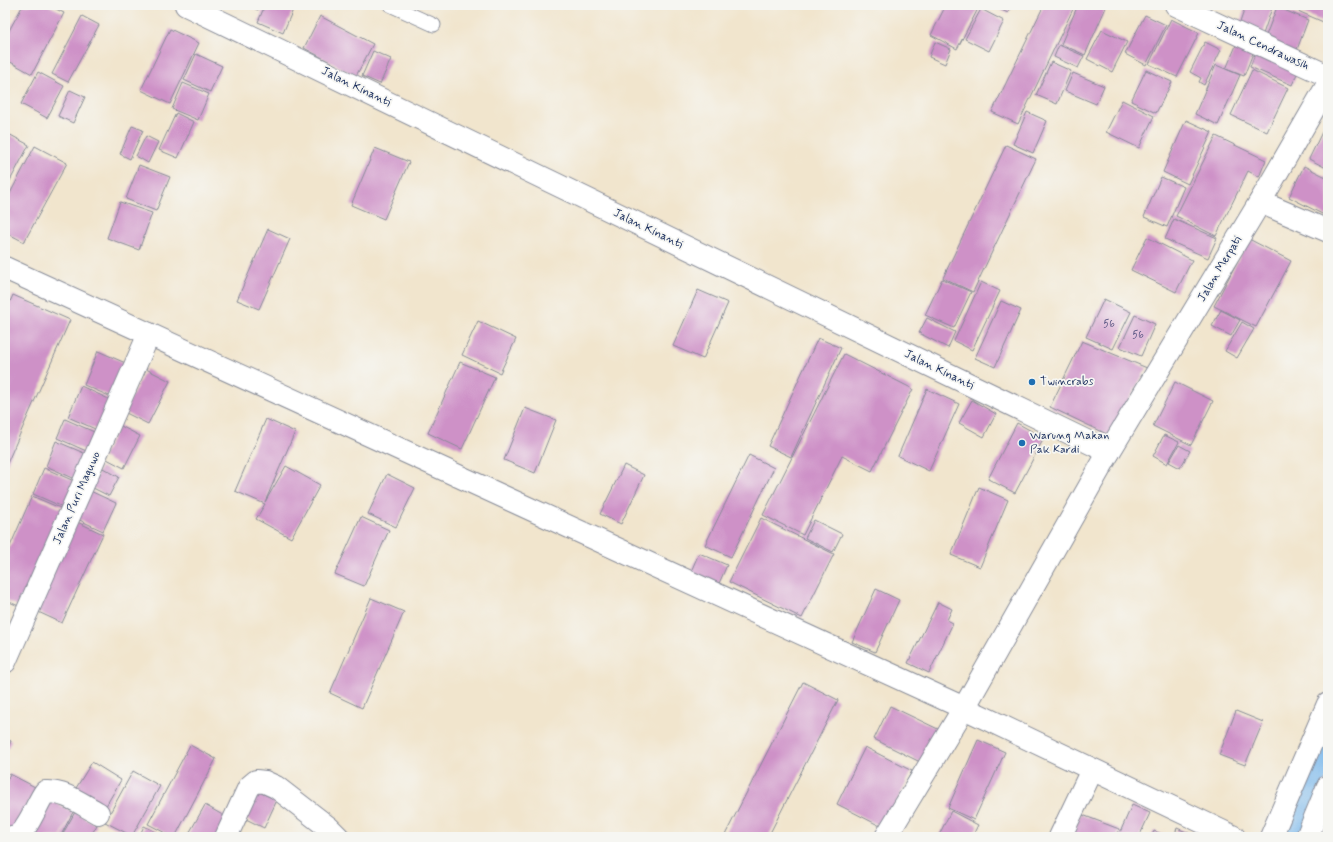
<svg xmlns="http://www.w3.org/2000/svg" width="1333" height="842" viewBox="0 0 1333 842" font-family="Mynerve,sans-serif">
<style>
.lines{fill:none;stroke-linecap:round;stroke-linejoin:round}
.canal{stroke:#79b7ec;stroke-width:23}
.building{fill:#ce91c7}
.service-casing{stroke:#868a96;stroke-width:15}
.minor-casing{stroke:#868a96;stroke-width:24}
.service{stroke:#fff;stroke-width:13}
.minor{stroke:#fff;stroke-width:22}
.poi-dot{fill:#1f6fb2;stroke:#f6f6f2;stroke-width:1.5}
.labels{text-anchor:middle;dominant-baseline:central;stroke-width:3.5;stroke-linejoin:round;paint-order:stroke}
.number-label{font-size:10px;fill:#484878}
.street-label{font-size:12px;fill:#1b2f5e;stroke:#f6f6f2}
.poi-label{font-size:12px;fill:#1b2f5e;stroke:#f6f6f2;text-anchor:start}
</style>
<rect width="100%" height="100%" fill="#f6f6f2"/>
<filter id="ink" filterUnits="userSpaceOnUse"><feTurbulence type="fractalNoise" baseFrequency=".025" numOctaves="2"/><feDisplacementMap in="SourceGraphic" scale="8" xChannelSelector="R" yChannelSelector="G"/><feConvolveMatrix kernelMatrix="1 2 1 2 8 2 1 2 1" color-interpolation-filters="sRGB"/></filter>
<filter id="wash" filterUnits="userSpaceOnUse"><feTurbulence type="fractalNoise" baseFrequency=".012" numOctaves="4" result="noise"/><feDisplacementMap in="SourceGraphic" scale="16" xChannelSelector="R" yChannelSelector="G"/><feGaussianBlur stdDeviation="0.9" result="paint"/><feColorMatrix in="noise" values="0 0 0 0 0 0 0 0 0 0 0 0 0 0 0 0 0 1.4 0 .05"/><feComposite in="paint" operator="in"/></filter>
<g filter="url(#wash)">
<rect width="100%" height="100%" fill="#f1e5cd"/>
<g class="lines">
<!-- canal -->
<path class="canal" d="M1291 837 1328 746"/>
</g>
<g id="blocks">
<!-- building -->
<g class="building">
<path d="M23 5H48L64 13 32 74 5 59V38Z"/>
<path d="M246 5H261L258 10Z"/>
<path d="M265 5H295L283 33 258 22Z"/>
<path d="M946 5H980L957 49 931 35Z"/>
<path d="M999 5H1012L1008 13 997 8Z"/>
<path d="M1044 5H1075L1018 124 992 112Z"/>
<path d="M1078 5H1107L1085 55 1061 44Z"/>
<path d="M1246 5H1273L1262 37 1238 28Z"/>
<path d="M1284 5H1323L1328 7V24Z"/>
<path d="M1277 7 1308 20 1295 55 1263 43Z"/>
<path d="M981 9 1004 21 989 51 965 39Z"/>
<path d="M1145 15 1166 25 1146 65 1125 54Z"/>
<path d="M82 16 99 25 68 82 52 74Z"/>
<path d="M320 16 373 44 356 76 304 48Z"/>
<path d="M1171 19 1199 33 1177 77 1149 64Z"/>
<path d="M170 29 199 43 170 104 141 90Z"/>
<path d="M1102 30 1127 42 1112 72 1087 59Z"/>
<path d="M1238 41 1255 48 1244 76 1226 69Z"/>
<path d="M935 42 951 49 945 64 929 57Z"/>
<path d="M1205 42 1221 50 1204 85 1199 82 1201 78 1190 72Z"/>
<path d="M1059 45 1084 56 1078 68 1054 57Z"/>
<path d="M1257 49 1300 67 1292 85 1250 67Z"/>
<path d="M373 51 391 59 380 84 362 76Z"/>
<path d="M196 54 222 66 210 92 184 80Z"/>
<path d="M1051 62 1071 71 1057 104 1036 95Z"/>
<path d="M1216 65 1240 75 1218 125 1195 114Z"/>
<path d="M1146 70 1172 82 1156 113 1131 101Z"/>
<path d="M1252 70 1288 88 1267 132 1231 115Z"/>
<path d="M38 72 64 86 47 118 21 104Z"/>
<path d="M1073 73 1104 86 1096 104 1065 91Z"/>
<path d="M183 83 209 94 198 120 172 109Z"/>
<path d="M70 90 85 97 73 123 58 116Z"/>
<path d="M1122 100 1154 116 1139 148 1106 132Z"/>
<path d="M1027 112 1047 121 1033 153 1013 144Z"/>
<path d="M176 113 194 122 178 158 159 150Z"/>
<path d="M1186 120 1212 132 1188 184 1163 172Z"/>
<path d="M132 126 143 130 130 159 120 154Z"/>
<path d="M5 132 29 145 5 190Z"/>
<path d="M1322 132 1328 135V169L1309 159Z"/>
<path d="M146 136 158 142 148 163 136 156Z"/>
<path d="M1216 136 1266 160 1259 177 1248 171 1216 236 1176 216Z"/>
<path d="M1006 145 1036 159 973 292 943 278Z"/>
<path d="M35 146 67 163 24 242 5 232V203Z"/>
<path d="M375 148 409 162 384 219 351 205Z"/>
<path d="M139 165 170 177 156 211 126 199Z"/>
<path d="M1304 166 1328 178V217L1289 197Z"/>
<path d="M1161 177 1184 187 1167 227 1144 217Z"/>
<path d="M120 202 152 213 139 250 107 238Z"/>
<path d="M1174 219 1217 238 1208 258 1165 239Z"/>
<path d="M268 229 290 239 259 309 237 300Z"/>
<path d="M1147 237 1192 260 1176 292 1131 270Z"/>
<path d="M1249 239 1291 261 1256 327 1214 306Z"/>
<path d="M942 279 971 292 954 328 925 315Z"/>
<path d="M981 282 1000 291 972 350 954 341Z"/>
<path d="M698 290 728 303 703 359 673 346Z"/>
<path d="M13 295 70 320 5 468V313Z"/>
<path d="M1104 299 1131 312 1113 349 1086 337Z"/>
<path d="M1001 301 1021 310 995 367 975 358Z"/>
<path d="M1221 310 1240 320 1231 336 1212 326Z"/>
<path d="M1135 315 1155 324 1141 356 1120 347Z"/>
<path d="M927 318 955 332 948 348 919 333Z"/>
<path d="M478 321 516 339 500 373 462 355Z"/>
<path d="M1242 322 1254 329 1237 358 1225 351Z"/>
<path d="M818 338 841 348 791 457 768 446Z"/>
<path d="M1082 341 1147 368 1109 435 1050 407Z"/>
<path d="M98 351 130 365 116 399 84 385Z"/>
<path d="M844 354 913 389 872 471 842 456 803 535 763 515Z"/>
<path d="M460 362 495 377 462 449 428 433Z"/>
<path d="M146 369 170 381 148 424 124 412Z"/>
<path d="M1175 382 1213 401 1191 445 1153 426Z"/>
<path d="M81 386 115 402 102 432 68 417Z"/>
<path d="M927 389 959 404 929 471 898 456Z"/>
<path d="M972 400 996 414 984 437 959 423Z"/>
<path d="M525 408 556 420 535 473 504 460Z"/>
<path d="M65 419 101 435 93 454 57 438Z"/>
<path d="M266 419 295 432 265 502 286 466 320 485 291 538 256 519 265 504 235 491Z"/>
<path d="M1017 423 1044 438 1015 493 988 479Z"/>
<path d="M119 425 140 436 124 468 103 457Z"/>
<path d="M1164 435 1179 442 1167 464 1153 456Z"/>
<path d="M56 441 93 457 82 482 46 466Z"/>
<path d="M1179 445 1190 451 1180 468 1169 462Z"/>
<path d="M749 455 774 468 731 557 705 545Z"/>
<path d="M624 465 644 475 621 524 600 514Z"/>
<path d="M101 467 119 477 109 496 91 487Z"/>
<path d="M44 468 81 484 70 510 33 494Z"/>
<path d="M387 474 415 488 396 527 368 514Z"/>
<path d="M979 487 1008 500 980 567 951 555Z"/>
<path d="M86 489 116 503 103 531 73 517Z"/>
<path d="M32 496 65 510 23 608 5 600V572L6 569 5 568V558Z"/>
<path d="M361 517 389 530 364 586 335 574Z"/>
<path d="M761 518 834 554 802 618 729 582Z"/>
<path d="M71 519 103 534 62 623 34 610Z"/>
<path d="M814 520 842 534 833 552 805 538Z"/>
<path d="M699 553 727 565 717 588 689 576Z"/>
<path d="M876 589 899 600 875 652 852 642Z"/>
<path d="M371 598 404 612 362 708 330 693Z"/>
<path d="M938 602 952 609 947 620 953 623 929 673 908 663Z"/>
<path d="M803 682 838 700 768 837H724Z"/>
<path d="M890 706 940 730 924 764 874 739Z"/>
<path d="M1236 711 1263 722 1245 765 1219 755Z"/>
<path d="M5 738 11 741 5 754Z"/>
<path d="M978 740 1005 752 974 820 948 808Z"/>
<path d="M190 745 216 759 175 837H173L148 824Z"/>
<path d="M865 747 912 771 884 828 837 804Z"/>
<path d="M92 762 121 780 103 811 73 793Z"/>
<path d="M133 771 160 786 132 836 105 822Z"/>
<path d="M10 774 37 788 12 834 5 830V784Z"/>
<path d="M252 789 277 800 264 828 240 816Z"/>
<path d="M49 799 73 812 60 837H29Z"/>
<path d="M205 805 233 821 224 837H187Z"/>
<path d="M1132 805 1150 813 1139 837H1118Z"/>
<path d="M951 811 978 825 972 837H938Z"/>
<path d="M75 812 97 825 90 837H61Z"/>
<path d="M1080 814 1119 829 1116 837H1071Z"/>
<path d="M144 826 167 837H139Z"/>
<path d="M1177 828 1198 837H1174Z"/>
<path d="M1154 831 1164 835 1163 837H1151Z"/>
</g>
</g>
</g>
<g filter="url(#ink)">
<use href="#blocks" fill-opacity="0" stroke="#868a96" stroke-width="1"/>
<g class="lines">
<defs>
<path id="service" d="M390 5 434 25"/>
<g id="minor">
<path d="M186 5 1109 452"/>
<path d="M1176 5 1328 76"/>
<path d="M1260 202 1328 231"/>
<path d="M5 268 964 708 1234 837"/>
<path d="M5 662 149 334"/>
<path d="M12 837C27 835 36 804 45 792 65 791 81 804 98 813"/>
<path d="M226 837 249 787 256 781 265 782 276 787 329 828 338 837"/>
<path d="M886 837 964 708 1109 452 1260 202 1328 84"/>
<path d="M1060 837 1092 770"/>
<path d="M1271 837 1328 704"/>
<path d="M1307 837 1328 786"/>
</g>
</defs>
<!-- service casing -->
<use href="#service" class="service-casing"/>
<!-- minor casing -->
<use href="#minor" class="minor-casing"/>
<!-- service -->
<use href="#service" class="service"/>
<!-- minor -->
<use href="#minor" class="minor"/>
</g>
</g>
<!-- markers -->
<g class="poi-dot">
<circle cx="1032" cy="382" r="4"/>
<circle cx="1022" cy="443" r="4"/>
</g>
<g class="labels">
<!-- number labels -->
<g class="number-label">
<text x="1109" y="324">56</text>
<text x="1138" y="335">56</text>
</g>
<!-- street labels -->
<g class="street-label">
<text transform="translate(1263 46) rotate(25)">Jalan Cendrawasih</text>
<text transform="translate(356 87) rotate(26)">Jalan Kinanti</text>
<text transform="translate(648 229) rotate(26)">Jalan Kinanti</text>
<text transform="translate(1220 269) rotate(-59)">Jalan Merpati</text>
<text transform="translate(939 370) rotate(26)">Jalan Kinanti</text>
<text transform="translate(77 498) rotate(-66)">Jalan Puri Maguwo</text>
</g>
<!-- poi labels -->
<g class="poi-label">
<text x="1040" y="382">Twincrabs</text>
<text x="1030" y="436">Warung Makan<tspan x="1030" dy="14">Pak Kardi</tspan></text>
</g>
</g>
<!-- margin -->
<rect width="1333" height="842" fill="none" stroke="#f6f6f2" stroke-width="20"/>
</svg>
